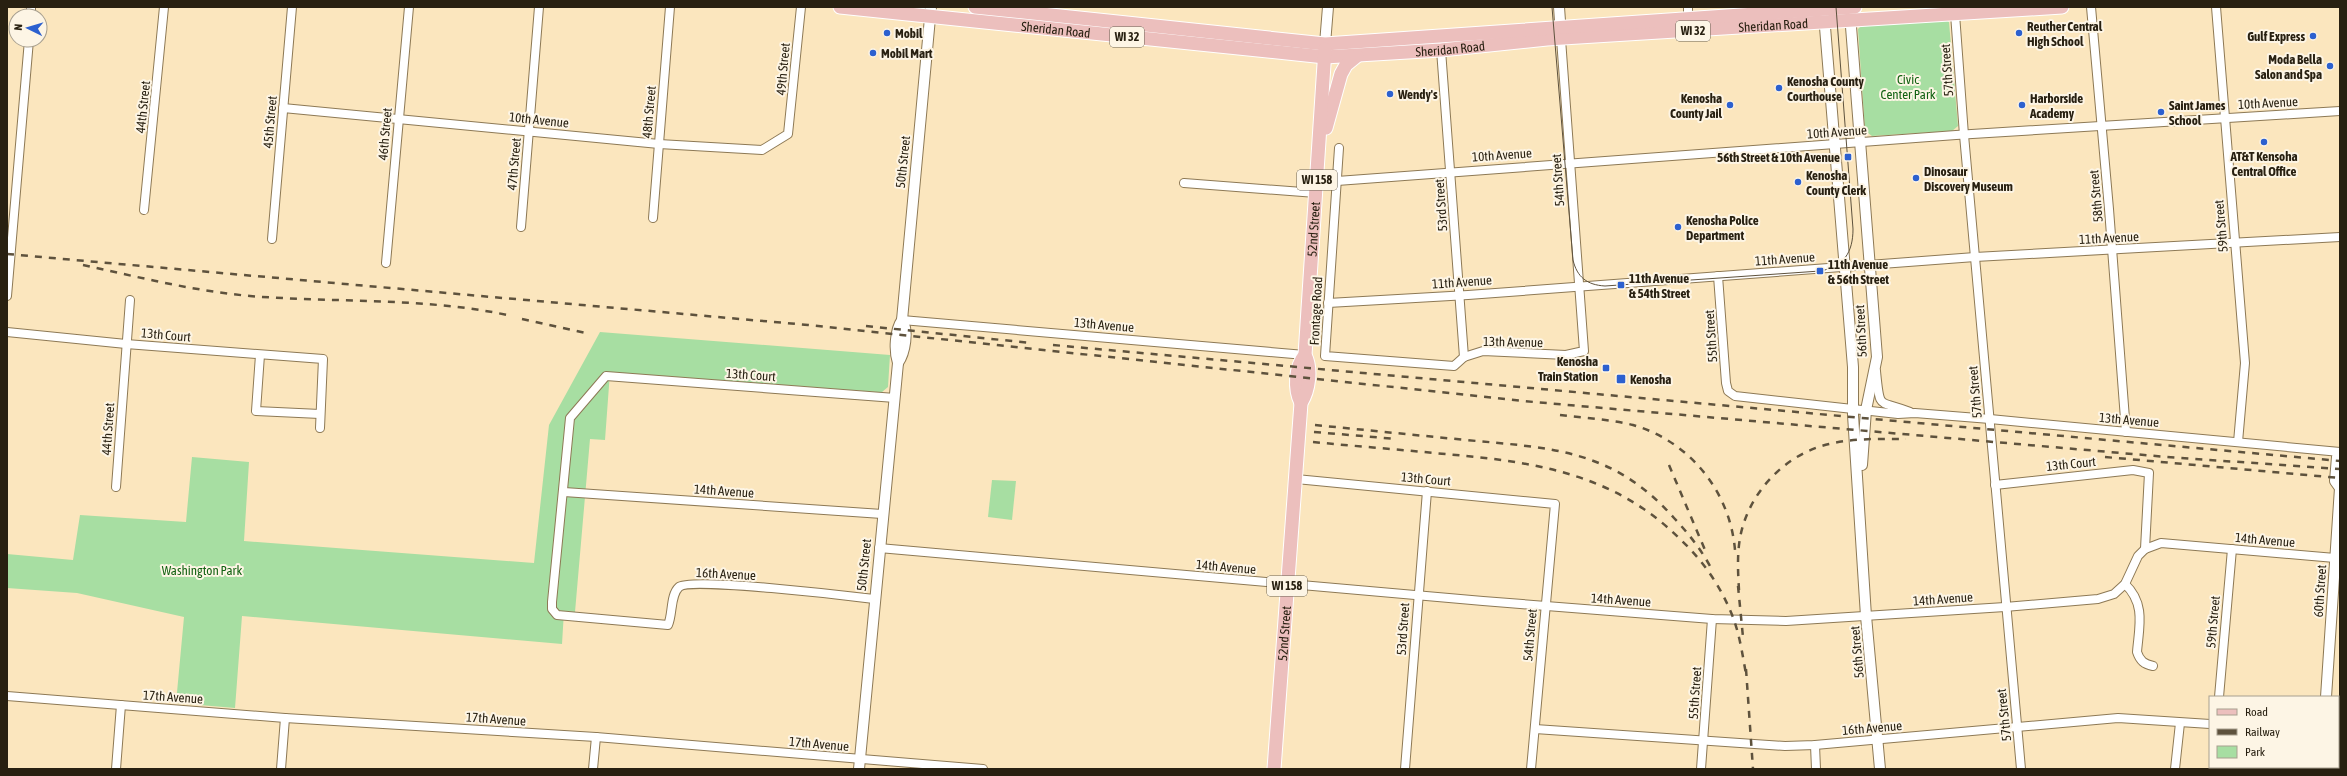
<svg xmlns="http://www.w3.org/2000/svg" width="2347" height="776" viewBox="0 0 2347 776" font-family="'Asap Condensed',sans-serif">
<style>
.green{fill:#a7dea2}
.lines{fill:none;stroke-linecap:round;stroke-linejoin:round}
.minor-casing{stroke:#8d7955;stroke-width:10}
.tertiary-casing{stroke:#8d7955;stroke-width:12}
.primary-casing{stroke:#fff;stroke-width:15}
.minor{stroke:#fff;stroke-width:8}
.tertiary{stroke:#fff;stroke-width:10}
.primary{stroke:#ecbfbd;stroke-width:13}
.tram{stroke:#5e523d;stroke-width:1}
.rail{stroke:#5e523d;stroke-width:2.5;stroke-dasharray:7 7;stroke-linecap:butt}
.poi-dot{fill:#2c60cf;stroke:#fdf5e5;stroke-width:1.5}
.labels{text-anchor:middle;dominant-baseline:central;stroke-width:4;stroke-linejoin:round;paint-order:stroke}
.shield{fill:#fdf5e5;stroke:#686051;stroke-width:1}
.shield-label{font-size:12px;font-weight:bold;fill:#282011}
.street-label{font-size:13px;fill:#282011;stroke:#fdf5e5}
.poi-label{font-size:13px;font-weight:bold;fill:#282011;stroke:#fdf5e5;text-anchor:start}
.park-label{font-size:13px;fill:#126212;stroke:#fdf5e5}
</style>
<rect width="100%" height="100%" fill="#fbe6be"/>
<!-- green -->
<g class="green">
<path d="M1942 18 1949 22 1958 126 1952 131 1872 136 1865 131 1858 29 1863 24Z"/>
<path d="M600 332 890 355 888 387 882 392H877L610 372 605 440 590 439 575 612 564 611 562 644 242 616 235 708 176 703 184 617 77 593 7 588V554L73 560 80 515 186 522 192 457 249 462 244 541 534 563 549 425Z"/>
<path d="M992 480 1016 481 1012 520 988 517Z"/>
</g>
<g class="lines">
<defs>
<g id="minor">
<path d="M1688 7V19"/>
<path d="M2091 7 2109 209 2126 432"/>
<path d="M2216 7 2245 363 2238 442"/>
<path d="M1955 14 1964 135 2021 769"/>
<path d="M31 16V7"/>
<path d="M1441 50 1464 357"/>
<path d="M283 108 659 144 762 150 788 134 801 7"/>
<path d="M1339 148 1325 356 1454 366 1464 357 1483 351 1566 355 1584 351 1561 39"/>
<path d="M1337 181 1956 135 2340 111"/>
<path d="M1184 183 1316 193"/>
<path d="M144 210 164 7"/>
<path d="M653 218 670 7"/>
<path d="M521 227 539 7"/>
<path d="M272 239 292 7"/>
<path d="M386 263 409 7"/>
<path d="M1718 276 1726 383 1728 391 1735 396 1898 414 1915 413 1990 419 2340 452"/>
<path d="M7 296 29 40"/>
<path d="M1328 303 1468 295 1975 257 2340 237"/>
<path d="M902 320 1305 355"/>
<path d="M7 332 126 344 323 359 320 428"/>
<path d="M260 355 256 411 320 414"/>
<path d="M1876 371C1880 412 1878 399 1910 412"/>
<path d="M1296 479 1555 504 1531 769"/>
<path d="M1995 485 2133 470 2149 473 2145 549"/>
<path d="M116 487 130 300"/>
<path d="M564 492 882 514"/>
<path d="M879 548 1483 601 1712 619 1786 621 2005 607 2098 599 2114 594 2125 584 2138 556 2145 549 2161 543 2335 558"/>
<path d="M2125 584C2146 604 2139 627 2137 652 2140 661 2144 664 2153 666"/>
<path d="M874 599C850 596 690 577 679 587 670 595 673 614 668 625L557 615 552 609V602L570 418 606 376 895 398"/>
<path d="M7 696 285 718 596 737 983 769"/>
<path d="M2219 697 2232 549"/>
<path d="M1535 729 1785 746 1815 745 2118 718 2210 724"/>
<path d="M1815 745 1816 769"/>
<path d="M116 769 121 705"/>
<path d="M281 769 285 718"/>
<path d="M593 769 596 737"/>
<path d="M1405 769 1427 491"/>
<path d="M1701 769 1712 619"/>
<path d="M2175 769 2180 723"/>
</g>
<g id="tertiary">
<path d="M1559 7 1561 35"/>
<path d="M1850 14 1877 357 1866 410 1862 465"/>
<path d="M1824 15 1853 367V415L1866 616 1880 769"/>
<path d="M1325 44 1328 7"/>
<path d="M898 363C905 353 909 330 902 320"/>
<path d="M2326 697 2340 488 2335 481 2337 457 2340 454"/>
<path d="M859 769 898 363C894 351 895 330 902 320L931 7"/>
<path d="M2321 769V767"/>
</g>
<g id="primary">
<path id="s1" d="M840 7 1325 57 1441 50 1547 39 2062 7"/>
<path d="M975 7 1325 44 1855 7"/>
<path d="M1326 128 1341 74 1346 65 1357 56"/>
<path d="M1301 403C1294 389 1295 367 1305 355"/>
<path id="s2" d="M1274 769 1301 403C1309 390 1312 369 1305 355L1325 49"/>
</g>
</defs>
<!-- minor casing -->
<use href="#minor" class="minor-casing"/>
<!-- tertiary casing -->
<use href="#tertiary" class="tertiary-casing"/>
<!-- primary casing -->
<use href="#primary" class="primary-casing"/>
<!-- minor -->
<use href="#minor" class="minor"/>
<!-- tertiary -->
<use href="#tertiary" class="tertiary"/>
<!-- primary -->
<use href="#primary" class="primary"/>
<!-- tram -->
<path class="tram" d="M1552 7 1573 260C1577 277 1587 285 1605 286L1820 271C1844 267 1853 252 1853 229L1836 7"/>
<!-- rail -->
<g class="rail">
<path d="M7 254 808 325 1534 402 2167 457 2340 469"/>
<path d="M83 265C138 277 194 291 250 296 337 303 426 297 512 316"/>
<path d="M522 319 590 334"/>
<path d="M866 326 1031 343"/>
<path d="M1053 345 2340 461"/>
<path d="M1560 415C1584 418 1609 419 1633 425 1689 441 1730 491 1735 550"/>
<path d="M1315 425C1365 430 1415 435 1466 440 1551 448 1613 449 1674 518 1688 533 1700 548 1710 566"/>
<path d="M1314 432 1397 439"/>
<path d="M1313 442C1353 446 1394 449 1434 453 1527 461 1612 470 1682 541 1702 560 1719 584 1730 610 1739 630 1742 652 1746 674"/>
<path d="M2105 457 2340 478"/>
<path d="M1669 465 1705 550"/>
<path d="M1738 586 1743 637"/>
<path d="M1739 590C1738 573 1737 555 1740 538 1748 493 1785 454 1829 444 1854 438 1880 439 1906 439"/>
<path d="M1746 669 1753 769"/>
</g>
</g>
<!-- markers -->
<g class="poi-dot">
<circle cx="887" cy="33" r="4"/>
<circle cx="2019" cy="33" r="4"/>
<circle cx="2313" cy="36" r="4"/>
<circle cx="873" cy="53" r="4"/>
<circle cx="2330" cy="66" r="4"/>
<circle cx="1779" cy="88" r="4"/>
<circle cx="1390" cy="94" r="4"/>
<circle cx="1730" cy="105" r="4"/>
<circle cx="2022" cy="105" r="4"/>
<circle cx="2161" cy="112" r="4"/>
<circle cx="2264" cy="142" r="4"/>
<rect x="1844" y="153" width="8" height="8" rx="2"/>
<circle cx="1916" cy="178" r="4"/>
<circle cx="1798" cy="182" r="4"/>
<circle cx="1678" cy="227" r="4"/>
<rect x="1816" y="267" width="8" height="8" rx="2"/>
<rect x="1617" y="281" width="8" height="8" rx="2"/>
<rect x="1602" y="364" width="8" height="8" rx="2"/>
<rect x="1616" y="374" width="10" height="10" rx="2"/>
</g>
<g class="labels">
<!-- shield labels -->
<g class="shield">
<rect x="1676" y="21" width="34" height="20" rx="3"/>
<rect x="1110" y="27" width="34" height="20" rx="3"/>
<rect x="1297" y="170" width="40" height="20" rx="3"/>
<rect x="1267" y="576" width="40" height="20" rx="3"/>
</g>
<g class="shield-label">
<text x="1693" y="31">WI 32</text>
<text x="1127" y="37">WI 32</text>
<text x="1317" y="180">WI 158</text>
<text x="1287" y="586">WI 158</text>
</g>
<!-- street labels -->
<g class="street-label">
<text stroke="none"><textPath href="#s1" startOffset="937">Sheridan Road</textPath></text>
<text stroke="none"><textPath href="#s1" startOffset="217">Sheridan Road</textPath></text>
<text stroke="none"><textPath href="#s1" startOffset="613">Sheridan Road</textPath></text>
<text transform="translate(783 69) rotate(-85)">49th Street</text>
<text transform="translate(1947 70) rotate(-94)">57th Street</text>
<text transform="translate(2268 103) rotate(-3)">10th Avenue</text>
<text transform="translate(143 107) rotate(-84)">44th Street</text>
<text transform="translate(649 112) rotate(-85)">48th Street</text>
<text transform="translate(539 120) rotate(6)">10th Avenue</text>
<text transform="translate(270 122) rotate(-85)">45th Street</text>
<text transform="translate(1837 132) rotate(-4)">10th Avenue</text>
<text transform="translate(385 134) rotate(-85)">46th Street</text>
<text transform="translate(1502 155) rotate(-4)">10th Avenue</text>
<text transform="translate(903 162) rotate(-84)">50th Street</text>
<text transform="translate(514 164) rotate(-85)">47th Street</text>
<text transform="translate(1558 180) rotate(-94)">54th Street</text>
<text transform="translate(2096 196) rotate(-95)">58th Street</text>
<text transform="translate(1441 205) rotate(-94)">53rd Street</text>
<text transform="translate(2221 226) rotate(-95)">59th Street</text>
<text stroke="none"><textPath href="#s2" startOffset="543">52nd Street</textPath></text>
<text transform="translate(2109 238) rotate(-3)">11th Avenue</text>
<text transform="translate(1785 259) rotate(-4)">11th Avenue</text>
<text transform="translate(1462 282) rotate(-4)">11th Avenue</text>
<text transform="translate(1316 311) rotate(-87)">Frontage Road</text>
<text transform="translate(1104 325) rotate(5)">13th Avenue</text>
<text transform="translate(1861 331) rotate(-93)">56th Street</text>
<text transform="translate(166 335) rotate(5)">13th Court</text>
<text transform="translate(1711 336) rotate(-94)">55th Street</text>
<text transform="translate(1513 342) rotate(1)">13th Avenue</text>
<text transform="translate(751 375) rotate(4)">13th Court</text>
<text transform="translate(1975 392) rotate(-95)">57th Street</text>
<text transform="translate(2129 420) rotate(5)">13th Avenue</text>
<text transform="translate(108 429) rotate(-86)">44th Street</text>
<text transform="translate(2071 464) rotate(-6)">13th Court</text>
<text transform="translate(1426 479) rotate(5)">13th Court</text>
<text transform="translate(724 491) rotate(4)">14th Avenue</text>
<text transform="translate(2265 540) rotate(5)">14th Avenue</text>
<text transform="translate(864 565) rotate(-84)">50th Street</text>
<text transform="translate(1226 567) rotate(5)">14th Avenue</text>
<text transform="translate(726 574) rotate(3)">16th Avenue</text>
<text transform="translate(2320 591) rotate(-86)">60th Street</text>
<text transform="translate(1943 599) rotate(-4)">14th Avenue</text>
<text transform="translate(1621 600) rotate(4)">14th Avenue</text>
<text transform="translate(2213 622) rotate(-85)">59th Street</text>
<text transform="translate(1403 629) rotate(-86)">53rd Street</text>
<text stroke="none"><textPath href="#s2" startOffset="136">52nd Street</textPath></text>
<text transform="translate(1530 635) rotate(-85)">54th Street</text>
<text transform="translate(1857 652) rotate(-95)">56th Street</text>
<text transform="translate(1695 693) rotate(-86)">55th Street</text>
<text transform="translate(173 697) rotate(4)">17th Avenue</text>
<text transform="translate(2004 715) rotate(-96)">57th Street</text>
<text transform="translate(496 719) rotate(4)">17th Avenue</text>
<text transform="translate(1872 728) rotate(-5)">16th Avenue</text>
<text transform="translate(819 744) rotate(5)">17th Avenue</text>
</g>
<!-- poi labels -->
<g class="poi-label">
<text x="2027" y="26">Reuther Central<tspan x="2027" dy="15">High School</tspan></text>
<text x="895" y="33">Mobil</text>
<text x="2305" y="36" text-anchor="end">Gulf Express</text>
<text x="881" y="53">Mobil Mart</text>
<text x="2322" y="59" text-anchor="end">Moda Bella<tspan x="2322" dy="15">Salon and Spa</tspan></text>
<text x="1787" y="81">Kenosha County<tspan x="1787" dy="15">Courthouse</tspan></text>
<text x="1398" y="94">Wendy's</text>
<text x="1722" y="98" text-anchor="end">Kenosha<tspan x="1722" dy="15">County Jail</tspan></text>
<text x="2030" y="98">Harborside<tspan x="2030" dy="15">Academy</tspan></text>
<text x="2169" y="105">Saint James<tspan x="2169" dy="15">School</tspan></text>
<text x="2264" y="156" text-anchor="middle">AT&amp;T Kensoha<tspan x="2264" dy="15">Central Office</tspan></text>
<text x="1840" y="157" text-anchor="end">56th Street &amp; 10th Avenue</text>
<text x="1924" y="171">Dinosaur<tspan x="1924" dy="15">Discovery Museum</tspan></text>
<text x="1806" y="175">Kenosha<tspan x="1806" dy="15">County Clerk</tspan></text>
<text x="1686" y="220">Kenosha Police<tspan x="1686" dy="15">Department</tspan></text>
<text x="1828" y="264">11th Avenue<tspan x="1828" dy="15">&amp; 56th Street</tspan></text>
<text x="1629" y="278">11th Avenue<tspan x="1629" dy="15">&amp; 54th Street</tspan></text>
<text x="1598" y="361" text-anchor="end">Kenosha<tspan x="1598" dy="15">Train Station</tspan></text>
<text x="1630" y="379">Kenosha</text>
</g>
<!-- park labels -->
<g class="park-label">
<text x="1908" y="79">Civic<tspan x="1908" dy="15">Center Park</tspan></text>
<text x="202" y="570">Washington Park</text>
</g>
</g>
<!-- border -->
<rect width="2347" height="776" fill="none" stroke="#282011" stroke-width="16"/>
<!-- legend -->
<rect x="2209" y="696" width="130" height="72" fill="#fdf5e5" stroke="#a8a090"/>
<rect x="2217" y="709" width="20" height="6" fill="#ecbfbd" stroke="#a8a090"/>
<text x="2245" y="716" font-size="12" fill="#282011">Road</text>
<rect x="2217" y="729" width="20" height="6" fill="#5e523d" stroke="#a8a090"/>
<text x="2245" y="736" font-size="12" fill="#282011">Railway</text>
<rect x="2217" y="746" width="20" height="12" fill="#a7dea2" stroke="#a8a090"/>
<text x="2245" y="756" font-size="12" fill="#282011">Park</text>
<!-- north arrow -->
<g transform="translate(28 28) rotate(275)"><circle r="19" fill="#fdf5e5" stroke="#a8a090"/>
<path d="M0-3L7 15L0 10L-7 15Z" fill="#2c60cf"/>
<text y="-6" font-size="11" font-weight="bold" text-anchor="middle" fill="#282011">N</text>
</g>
</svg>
